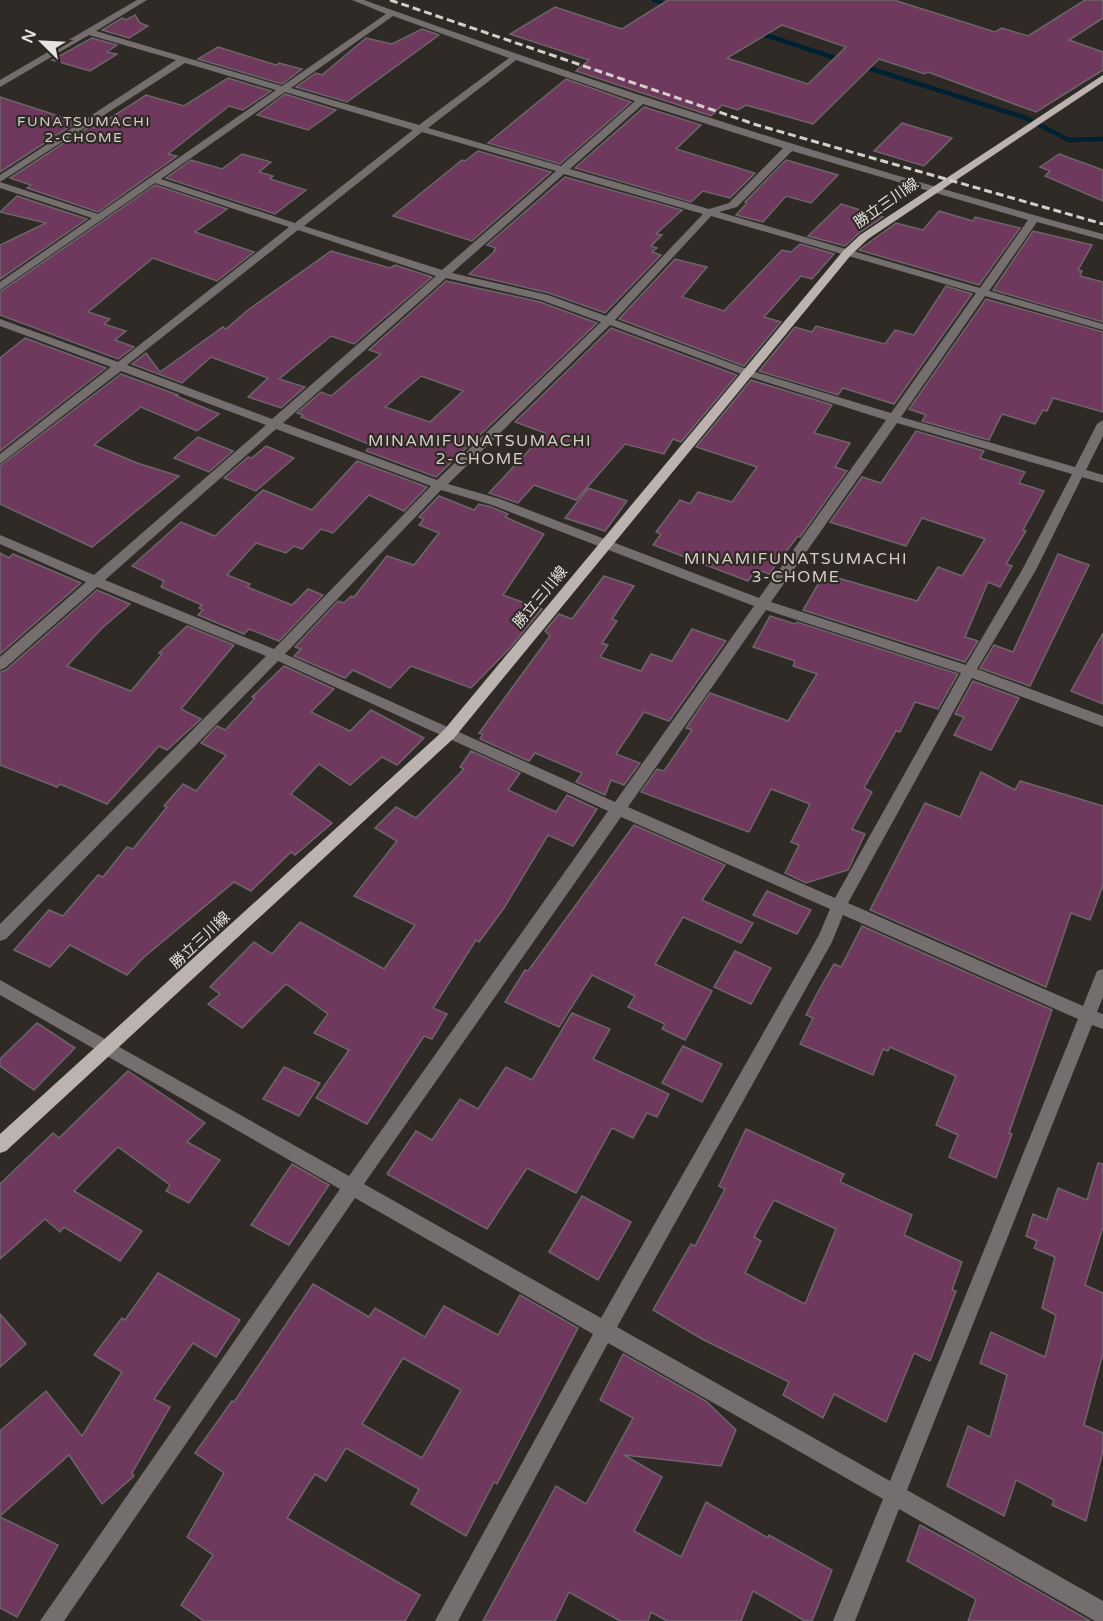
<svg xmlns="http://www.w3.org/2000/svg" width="1103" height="1621" viewBox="0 0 1103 1621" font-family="'Varela Round','Noto Sans JP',sans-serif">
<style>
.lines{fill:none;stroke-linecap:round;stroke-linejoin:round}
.stream{stroke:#002033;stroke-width:4.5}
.building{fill:#6f395d;stroke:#6d656a;stroke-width:1.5;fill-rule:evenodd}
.minor{fill:#746f6e;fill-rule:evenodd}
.major{fill:#bcb3b1;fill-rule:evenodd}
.rail{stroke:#d3d0cc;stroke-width:3;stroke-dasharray:8 4;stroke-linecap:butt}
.labels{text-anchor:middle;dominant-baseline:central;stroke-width:4.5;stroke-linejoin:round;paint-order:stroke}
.far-neighbourhood-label{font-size:14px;letter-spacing:1.5px;fill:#d6cfc8;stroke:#2f2a25}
.street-label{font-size:15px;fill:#e7e4e0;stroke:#2f2a25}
.neighbourhood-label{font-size:16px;letter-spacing:1.5px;fill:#d6cfc8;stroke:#2f2a25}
</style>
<rect width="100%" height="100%" fill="#2f2a25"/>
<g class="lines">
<!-- stream -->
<g class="stream">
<path d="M654 0 670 6"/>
<path d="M756 32 844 61"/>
<path d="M862 66 1026 118 1069 140 1103 139"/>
</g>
</g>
<!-- building -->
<g class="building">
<path d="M668 0H894L995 32 1002 28 1028 36 1085 0H1103V18L1069 40 1103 52V70L1036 112 928 72 925 74 879 59 813 124 746 105 738 110 722 105 711 116 576 71 589 60 510 34 555 7 622 29ZM782 25 846 47 808 84 727 58Z"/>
<path d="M135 15 140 23 148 26 129 38 102 30 122 18 126 20Z"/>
<path d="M422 29 439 35 347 102 296 87 316 73 322 75 366 38 392 44Z"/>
<path d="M92 38 117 45 107 52 117 54 90 71 52 60Z"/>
<path d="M218 47 276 65 279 63 302 69 282 84 198 59Z"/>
<path d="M228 78 271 91 243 110 229 106 168 154 177 156 98 212 27 188 31 185 10 178 90 126 95 128 146 95 184 106Z"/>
<path d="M566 79 631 102 560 164 488 143Z"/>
<path d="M285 94 336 110 308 130 257 115Z"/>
<path d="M0 97 77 122 0 172Z"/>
<path d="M644 107 701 125 676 149 755 173 730 198 703 191 691 202 575 168Z"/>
<path d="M902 123 952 138 924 166 874 151Z"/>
<path d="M478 151 551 172 472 241 393 216 462 160 465 161Z"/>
<path d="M242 154 271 162 259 172 273 176 270 179 306 190 275 214 166 178 191 160 222 169Z"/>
<path d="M1059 154 1103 170V201L1045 176 1050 171 1040 167Z"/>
<path d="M786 160 838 175 811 203 786 196 763 222 736 215 747 203 745 202Z"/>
<path d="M565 177 682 210 656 234 662 235 651 246 657 248 652 252 661 255 605 313 549 293 469 274 495 251 494 250 496 248 487 245Z"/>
<path d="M155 185 227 209 195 232 254 252 217 281 153 258 88 312 110 319 104 324 126 331 115 340 134 347 118 359 0 315V292Z"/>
<path d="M17 196 87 219 0 279V245L46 223 0 212Z"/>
<path d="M841 204 883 217 859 233 845 246 808 236Z"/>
<path d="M939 211 973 221 975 217 1020 228 979 285 859 250 896 223 923 230Z"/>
<path d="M1033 231 1092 245 1078 270 1082 271 1080 276 1103 282V322L993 290Z"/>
<path d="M800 244 834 254 812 279 801 276 764 317 781 322 744 366 619 319 675 259 707 267 682 297 724 311 782 250 791 252Z"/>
<path d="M331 251 390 268 395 265 432 277 354 344 331 336 279 379 305 387 281 408 248 397 268 378 211 357 182 383 132 364 146 353 160 372 223 327 226 329 248 310Z"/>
<path d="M446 281 540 302 597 323 436 477 366 451 371 445 301 417 303 415 297 413 321 392 331 396 381 354 369 350ZM421 376 463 391 430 422 385 407Z"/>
<path d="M946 286 972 294 894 404 843 388 838 395 759 371 795 327 812 332 816 326 885 344 895 330 914 335Z"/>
<path d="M986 299 1103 332V412L1053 398 1047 411 1043 410 1035 424 1002 414 989 440 922 421 926 415 909 409Z"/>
<path d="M611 328 737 375 681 442 673 439 664 454 625 444 576 500 534 485 518 503 489 493 545 433 515 422Z"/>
<path d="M25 338 106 368 0 451V358Z"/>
<path d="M121 374 178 395 176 396 219 414 197 431 141 407 94 445 137 463 179 476 92 547 0 504V466Z"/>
<path d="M751 380 832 405 814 433 850 443 835 467 847 471 800 537 798 536 769 574 756 569 748 581 653 545 661 534 656 532 680 500 690 504 698 492 732 502 757 467 696 447Z"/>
<path d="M916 431 984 451 980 458 1025 472 1019 483 1044 491 1023 530 1026 531 1006 564 1012 566 1000 587 988 582 965 637 978 641 965 662 803 610 824 574 917 601 938 567 962 576 985 539 922 518 906 546 830 522 862 477 881 483Z"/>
<path d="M198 437 233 451 209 472 174 458Z"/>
<path d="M266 446 294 458 256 491 224 478 248 457 252 458Z"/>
<path d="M357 461 427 487 404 511 369 495 333 533 321 529 302 549 294 546 286 553 256 543 227 575 250 584 247 587 292 605 308 589 323 595 279 641 249 629 244 634 198 615 203 610 199 608 202 605 161 587 164 581 132 566 181 522 215 536 263 490 312 510Z"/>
<path d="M588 488 627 501 605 531 565 518Z"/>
<path d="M439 496 474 510 479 504 491 507 508 514 505 517 544 534 503 595 542 609 510 648 471 688 411 666 390 688 353 670 345 678 294 656 301 649 295 647 338 601 344 603 351 596 354 597 387 556 414 565 439 533 419 525 424 519 419 517Z"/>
<path d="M0 553 9 558 13 554 81 583 0 654Z"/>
<path d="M1058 554 1089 565 1030 686 980 668 994 645 1013 652Z"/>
<path d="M604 576 634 586 612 619 617 621 602 643 608 645 600 657 641 671 651 654 672 661 692 629 726 641 669 721 644 712 616 754 640 763 624 785 611 780 605 795 576 782 582 773 535 753 529 761 480 739 483 734 479 733 550 636 545 631 559 614 572 619Z"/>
<path d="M97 590 130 604 102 628 67 666 131 691 162 654 159 653 187 626 234 645 181 709 201 719 167 750 159 746 107 804 60 784 57 787 0 765V672L6 670Z"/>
<path d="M770 616 795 624 797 622 958 674 938 709 915 702 900 732 896 731 864 788 872 792 852 829 865 834 848 870 806 883 785 873 799 845 791 842 810 804 771 789 749 832 641 792 657 769 664 771 692 730 686 728 710 693 788 721 817 674 793 666 795 661 753 647Z"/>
<path d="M1103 633V704L1071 691Z"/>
<path d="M284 666 334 689 311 712 350 731 371 710 424 738 397 765 382 757 350 785 319 764 291 794 332 823 295 855 291 852 251 891 234 882 143 958 127 975 70 945 50 967 14 950 49 910 63 916 98 875 103 877 127 847 133 849 167 807 164 806 183 784 196 791 226 755 201 743 217 726 225 730 255 698 252 697Z"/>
<path d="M973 681 1019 698 991 750 954 735 964 717 955 714Z"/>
<path d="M471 751 520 773 508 790 556 812 567 795 597 809 573 846 548 835 504 908 479 942 476 940 433 1008 447 1014 432 1039 424 1036 367 1124 316 1098 349 1050 314 1033 328 1014 286 984 242 1028 208 1004 220 994 210 987 254 942 272 954 300 922 384 969 415 925 354 896 397 841 375 828 396 807 416 818 464 769 460 767Z"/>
<path d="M981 772 1015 790 1020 781 1103 806V885L1090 920 1071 913 1046 987 870 910 925 803 960 817Z"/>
<path d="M634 825 725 865 702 900 753 923 741 943 683 917 655 964 712 991 685 1040 662 1029 665 1024 628 1007 635 996 592 975 559 1027 505 1002 525 970 528 971Z"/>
<path d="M767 891 811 910 797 934 753 915Z"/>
<path d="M862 926 1052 1010 1009 1133 1012 1134 996 1178 949 1157 958 1135 936 1125 956 1076 890 1047 888 1051 883 1049 873 1075 800 1044 813 1018 806 1015 819 990 834 964 841 967Z"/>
<path d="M735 951 771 968 751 1004 714 987Z"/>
<path d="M572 1013 610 1029 593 1059 669 1094 657 1117 647 1113 633 1138 612 1128 576 1193 527 1168 487 1229 387 1174 416 1131 432 1140 460 1099 478 1109 506 1067 532 1080Z"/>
<path d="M37 1023 75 1048 34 1090 0 1066V1059Z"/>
<path d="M683 1046 722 1064 702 1102 662 1083Z"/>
<path d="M284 1067 320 1083 299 1116 263 1099Z"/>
<path d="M128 1071 205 1123 187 1142 220 1160 189 1203 166 1191 170 1185 118 1147 74 1191 142 1231 120 1261 64 1227 60 1232 45 1219 0 1259V1184L53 1133 59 1138Z"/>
<path d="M746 1129 844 1174 840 1182 912 1215 904 1235 962 1262 952 1290 956 1291 930 1361 914 1353 886 1422 834 1394 823 1418 783 1395 789 1382 702 1339 653 1310 691 1244 695 1246 725 1189 719 1186ZM774 1200 836 1229 805 1304 745 1273 761 1241 754 1237Z"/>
<path d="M1098 1163 1103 1164V1227L1085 1285 1103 1293V1353L1084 1425 1103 1433V1450L1086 1521 1052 1505 1054 1500 1016 1480 1004 1516 947 1486 968 1426 990 1437 1007 1375 980 1363 991 1332 1045 1357 1056 1315 1042 1308 1055 1257 1034 1248 1037 1241 1026 1236 1033 1214 1047 1220 1058 1188 1087 1200Z"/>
<path d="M292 1164 329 1185 289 1245 251 1225Z"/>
<path d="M582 1196 631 1222 598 1280 549 1252Z"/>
<path d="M158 1273 240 1320 216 1357 193 1343 154 1399 170 1407 132 1473 134 1476 102 1504 69 1455 0 1516V1431L46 1391 82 1436 122 1372 94 1355 122 1318 125 1320Z"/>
<path d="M313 1284 369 1317 375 1308 425 1337 444 1306 498 1335 520 1295 578 1328 497 1484 494 1482 466 1536 411 1504 419 1489 346 1448 326 1481 315 1474 287 1518 420 1595 405 1621H204L181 1605 213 1555 187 1537 224 1473 195 1453 232 1401 234 1402ZM403 1358 461 1390 422 1458 362 1424Z"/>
<path d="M0 1314 26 1344 0 1367Z"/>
<path d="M623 1354 706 1401 736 1430 721 1466 624 1455 662 1477 634 1531 681 1557 706 1502 768 1538 769 1535 832 1570 812 1621H805L753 1591 741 1621H667L651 1612 648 1621H620L569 1592 555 1621H483L556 1486 586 1504 633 1418 600 1400Z"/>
<path d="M0 1517 58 1545 17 1617 0 1608Z"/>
<path d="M920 1525 970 1552 1090 1621H968L976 1599 907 1561Z"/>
</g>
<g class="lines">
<!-- minor -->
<path class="minor" d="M137 0H147L96 31 282 86 386 14 352 0H364C607 88 853 166 1103 234V240L1037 222 989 291 1103 324V330L985 296 901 417 1075 467 1097 424 1103 420V436L1086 470 1103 475V483L1082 477 1036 570 977 669 1103 716V727L972 678 848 903 1083 1006 1097 971 1103 969V997L1097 1012 1103 1014V1029L1092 1025 907 1490 1103 1601V1621H1095L899 1509 855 1621H833L883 1499 608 1343 458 1621H435L593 1334 355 1198 64 1621H40L340 1189 0 995V980L349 1176 608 811 278 661 6 939 0 941V924L266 656 97 587 5 668 0 670V657L86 582 0 544V535L94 575 266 425 121 371 0 464V454L111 367 0 326V319L118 362 289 227 155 183 0 290V282L92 218 0 188V182L98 214 276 90 185 63 0 182V175L176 60 89 35 0 87V80ZM393 16 509 58 419 125 291 88ZM516 60 635 101 561 166 428 128ZM285 92 413 130 295 223 161 179ZM643 104 783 148 729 203 709 209 570 169ZM422 132 556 171 442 270 304 226ZM792 151 1028 220 980 288 719 212 737 207ZM564 174 703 214 606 316 548 295 452 273ZM711 216 976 293 891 413 752 371 615 320ZM298 230 436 276 272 419 127 365ZM446 278 541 300 601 322 437 480 283 423ZM610 325 744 375 886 420 759 598 500 499 448 484ZM897 423 1072 474 1022 570 966 665 771 602ZM276 429 431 486 274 649 105 580ZM441 490 492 505 754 606 615 802 285 654ZM766 610 961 673 835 898 628 807ZM621 817 830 909 819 935 601 1318 364 1184ZM843 915 1078 1019 890 1481 617 1327 832 942Z"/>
<!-- major -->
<path class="major" d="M1103 75V82L868 239 851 255 454 738 6 1151 0 1153V1134L444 730 843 251 860 235Z"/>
<!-- rail -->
<path class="rail" d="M390 0 757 125 1103 224"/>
</g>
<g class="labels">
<!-- far-neighbourhood labels -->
<g class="far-neighbourhood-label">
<text x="84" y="121">FUNATSUMACHI<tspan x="84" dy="16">2-CHOME</tspan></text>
</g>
<!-- street labels -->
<g class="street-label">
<text transform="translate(886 203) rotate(-35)">勝立三川線</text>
<text transform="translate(540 597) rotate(-50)">勝立三川線</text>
<text transform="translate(200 940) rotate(-43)">勝立三川線</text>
</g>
<!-- neighbourhood labels -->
<g class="neighbourhood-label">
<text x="480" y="441">MINAMIFUNATSUMACHI<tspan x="480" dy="18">2-CHOME</tspan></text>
<text x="796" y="559">MINAMIFUNATSUMACHI<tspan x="796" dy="18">3-CHOME</tspan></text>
</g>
</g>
<!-- north arrow -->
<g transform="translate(42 42) rotate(294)" stroke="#2f2a25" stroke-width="4.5" paint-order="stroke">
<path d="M0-4.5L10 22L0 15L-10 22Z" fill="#e7e4e0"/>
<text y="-9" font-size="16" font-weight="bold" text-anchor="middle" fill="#e7e4e0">N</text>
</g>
</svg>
